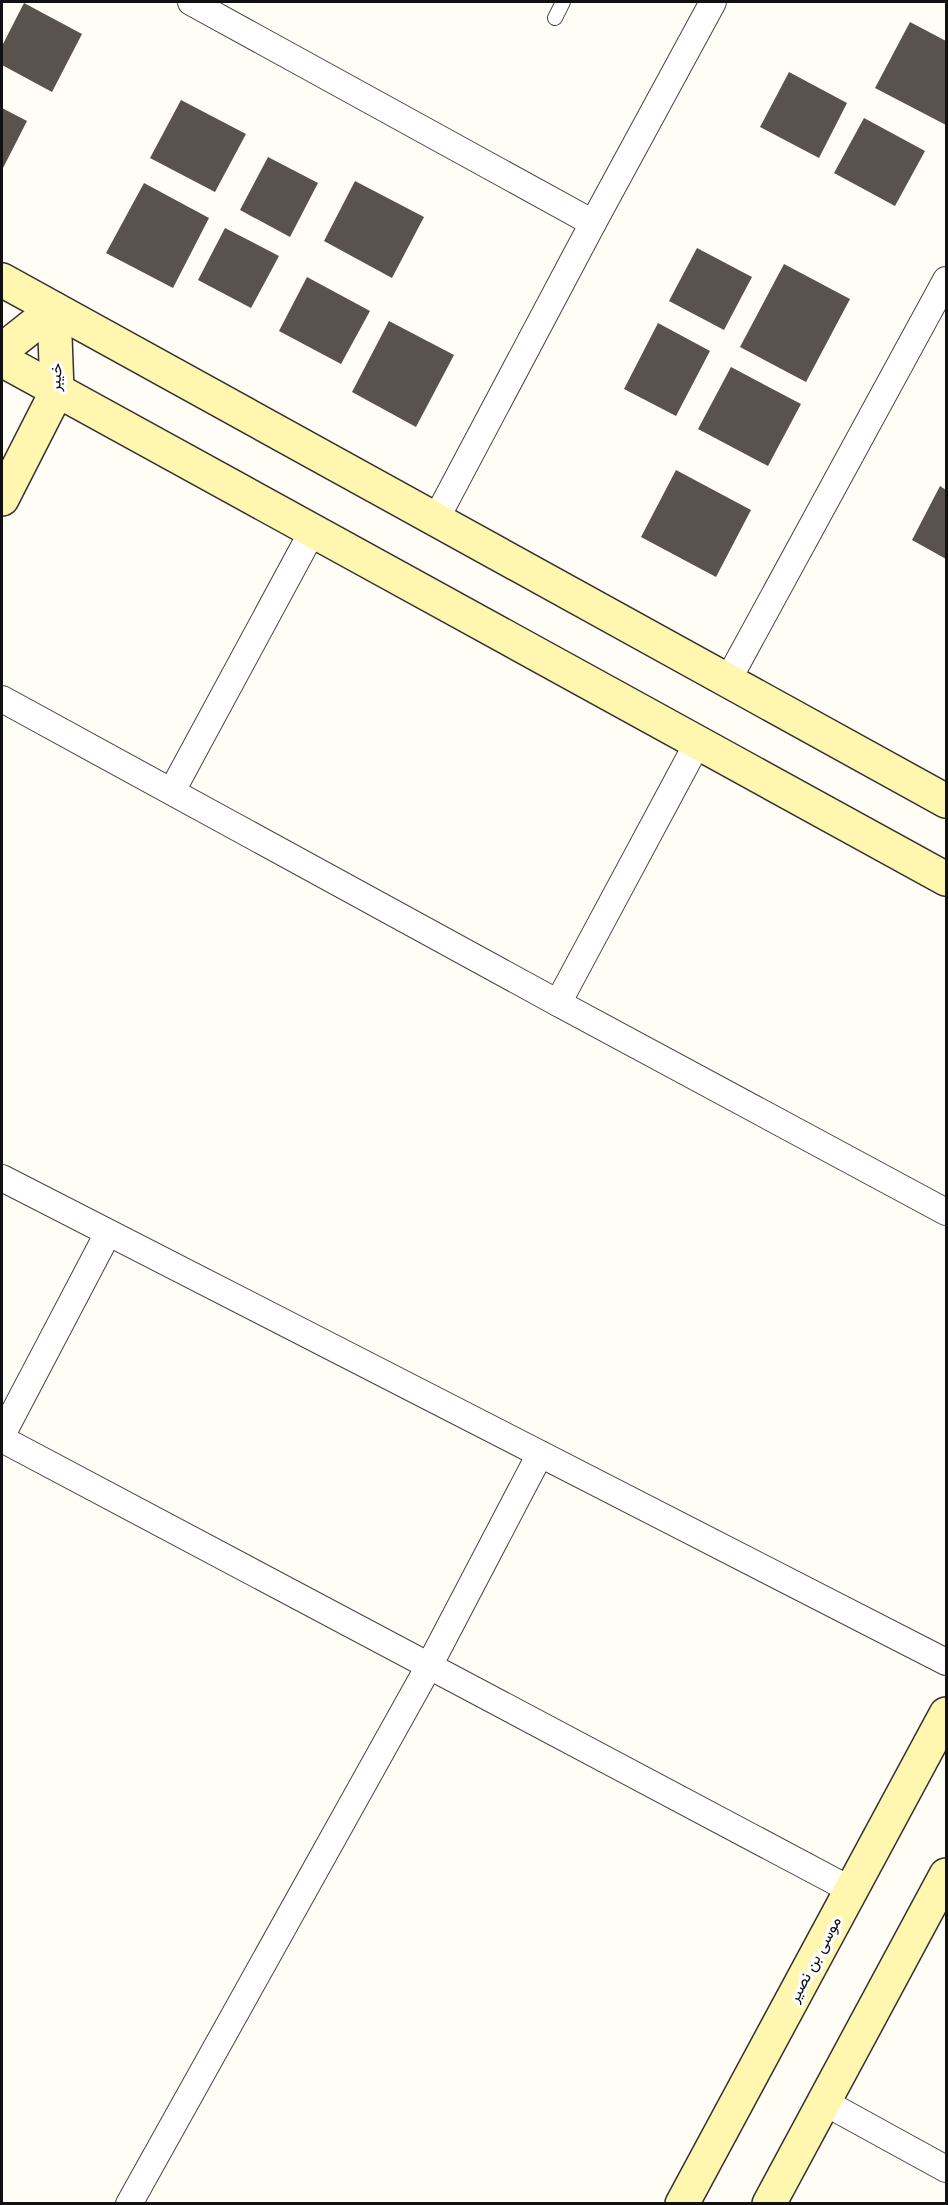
<svg xmlns="http://www.w3.org/2000/svg" width="948" height="2205" viewBox="0 0 948 2205" font-family="Lora,Vazirmatn,serif">
<style>
.building{fill:#5a524d}
.lines{fill:none;stroke-linecap:round;stroke-linejoin:round}
.lane-casing{stroke:#444;stroke-width:16}
.street-casing{stroke:#444;stroke-width:28}
.secondary-casing{stroke:#333;stroke-width:36}
.lane{stroke:#fff;stroke-width:14}
.street{stroke:#fff;stroke-width:26}
.secondary{stroke:#fff6b0;stroke-width:33}
.labels{text-anchor:middle;dominant-baseline:central;stroke-width:6;stroke-linejoin:round;paint-order:stroke}
.street-label{font-size:16px;fill:#111;stroke:#fff}
</style>
<rect width="100%" height="100%" fill="#fffdf5"/>
<!-- building -->
<g class="building">
<path d="M24 3 82 34 52 92 2 65V46Z"/>
<path d="M910 22 946 41V125L875 88Z"/>
<path d="M789 72 847 103 819 158 760 127Z"/>
<path d="M181 100 246 134 215 192 150 158Z"/>
<path d="M2 108 27 121 2 170Z"/>
<path d="M864 118 925 151 895 206 834 173Z"/>
<path d="M268 157 318 183 290 237 240 210Z"/>
<path d="M355 181 424 217 392 278 324 241Z"/>
<path d="M144 183 209 218 173 288 106 253Z"/>
<path d="M225 228 279 256 251 308 198 280Z"/>
<path d="M697 248 752 277 724 330 669 301Z"/>
<path d="M784 264 850 299 806 382 740 347Z"/>
<path d="M307 277 370 311 341 364 279 331Z"/>
<path d="M389 321 454 355 416 427 352 392Z"/>
<path d="M658 323 710 351 676 416 624 389Z"/>
<path d="M731 367 801 404 768 466 698 429Z"/>
<path d="M676 470 751 510 716 577 641 537Z"/>
<path d="M940 486 946 490V559L912 540Z"/>
</g>
<g class="lines">
<defs>
<path id="lane" d="M555 18 563 2"/>
<g id="street">
<path d="M191 2 593 223"/>
<path d="M436 519 593 223 713 2"/>
<path d="M728 680 946 280"/>
<path d="M2 699 558 1003 946 1212"/>
<path d="M172 791 312 532"/>
<path d="M558 1003 698 742"/>
<path d="M2 1178 946 1662"/>
<path d="M2 1435 108 1233"/>
<path d="M2 1439 851 1890"/>
<path d="M824 2102 946 2169"/>
<path d="M129 2204 429 1666 540 1454"/>
</g>
<g id="secondary">
<path d="M2 280 946 801"/>
<path d="M2 350 54 309"/>
<path d="M2 360 946 879"/>
<path d="M2 499 57 391 54 309"/>
<path d="M682 2204 946 1714"/>
<path d="M769 2204 946 1875"/>
</g>
</defs>
<!-- lane casing -->
<use href="#lane" class="lane-casing"/>
<!-- street casing -->
<use href="#street" class="street-casing"/>
<!-- secondary casing -->
<use href="#secondary" class="secondary-casing"/>
<!-- lane -->
<use href="#lane" class="lane"/>
<!-- street -->
<use href="#street" class="street"/>
<!-- secondary -->
<use href="#secondary" class="secondary"/>
</g>
<g class="labels">
<!-- street labels -->
<g class="street-label">
<text transform="translate(55 377) rotate(-87)">خيبر</text>
<text transform="translate(814 1959) rotate(-62)">موسى بن نصير</text>
</g>
</g>
<!-- border -->
<rect width="948" height="2205" fill="none" stroke="#111111" stroke-width="6"/>
</svg>
